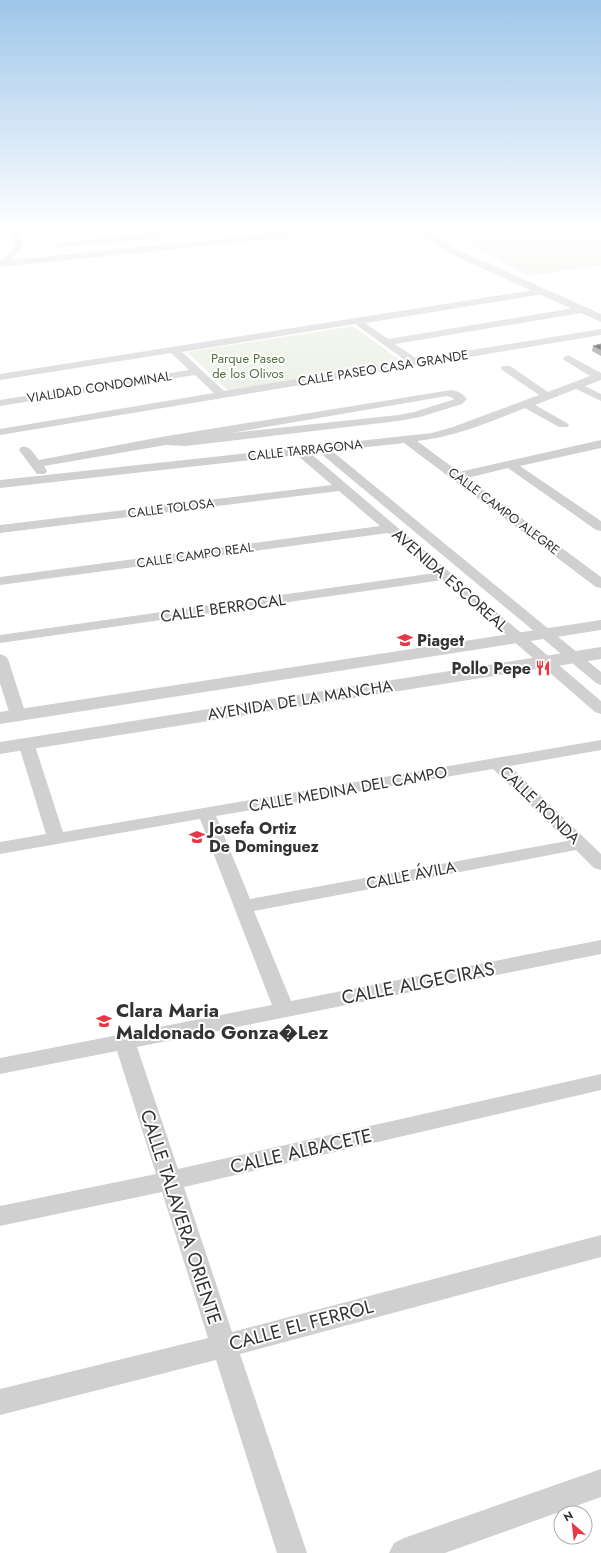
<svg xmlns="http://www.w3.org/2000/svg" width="601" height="1553" viewBox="0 0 601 1553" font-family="Jost,sans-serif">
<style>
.green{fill:#e6ecdf}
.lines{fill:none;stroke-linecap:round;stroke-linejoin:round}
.minor{fill:#d0d0d0;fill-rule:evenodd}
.tertiary{fill:#d0d0d0;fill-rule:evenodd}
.wall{fill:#8c8c8c}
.building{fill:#1a1a1a;stroke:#5f5f5f}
.labels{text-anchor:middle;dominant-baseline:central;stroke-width:4;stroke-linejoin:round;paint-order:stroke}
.far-park-label{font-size:13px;fill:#56703f;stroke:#fff}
.far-street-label{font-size:13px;fill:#333;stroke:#fff}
.street-label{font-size:16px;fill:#333;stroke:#fff}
.poi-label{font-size:16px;font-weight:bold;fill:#333;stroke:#fff;text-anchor:start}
.near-street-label{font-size:19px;fill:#333;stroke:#fff}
.near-poi-label{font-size:19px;font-weight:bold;fill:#333;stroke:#fff;text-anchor:start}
</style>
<rect width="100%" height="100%" fill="#fff"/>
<!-- green -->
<g class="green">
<path d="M440 231H601V265L529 276Z"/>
<path d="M353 326 403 362 229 391 187 352Z"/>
</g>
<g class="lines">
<!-- minor -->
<g class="minor">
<path d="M9 231H17L24 245 12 260 294 231H327L323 234 0 267V261H2L16 245Z"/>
<path d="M173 231H207L203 234 57 248 53 245 57 242Z"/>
<path d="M541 289 546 292 544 294 365 323 388 339 581 307 586 310 581 313 395 344 417 359 601 329V335L0 435V429L214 393 195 375 0 406V400L189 370 171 353 0 380V374ZM355 324 406 361 224 391 182 352Z"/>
<path d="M568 355 601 373V380L585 386 601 394V401L576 389 535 405 567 423 569 425 567 427H559L525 408C490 422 455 437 417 441L459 472 601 440V448L520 466 601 521V531L596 530 508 468 467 478 601 577V588L596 587 404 443 332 451 601 672V685L596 683 319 452 310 453 601 701V714L595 712 443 580 0 643V635L435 573 388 533 0 585V577L380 526 339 491 0 533V525L332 485 297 455 0 488V480L432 433 453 427 539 395 502 370 501 368 502 366H510L548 392 590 376 564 360 563 358Z"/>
<path d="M451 390C458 391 462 393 467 399L462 404 420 417 398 421 186 446 166 445 44 466 47 471 45 474H37L19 450 21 447C30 445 33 453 39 460L161 437ZM447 396 455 399 414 412 398 415 231 433Z"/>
<path d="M0 654 5 656 8 659 26 715 24 718 18 720 12 718 10 715 0 683Z"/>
<path d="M26 738 32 740 34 743 63 832 601 740V750L510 766 601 854V870L594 868 576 850 254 911 291 1001 601 940V954L137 1047 178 1169 601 1074V1090L184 1187 232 1332 601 1235V1257L240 1354 307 1553H277L216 1360 0 1415V1389L208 1338 162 1192 0 1226V1206L156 1174 117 1051 0 1074V1058L272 1005 200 819 0 854V842L46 834 18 743 20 740ZM493 769 567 841 250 899 216 816Z"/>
<path d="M601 1469V1497L445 1553H389L394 1543 404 1538Z"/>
</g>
<!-- tertiary -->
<g class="tertiary">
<path d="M412 231H425L461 251 601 314V322L453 255Z"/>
<path d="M601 620V630L0 724V712Z"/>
<path d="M601 647V659L0 754V742Z"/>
</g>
</g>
<!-- wall -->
<path class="wall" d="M601 344V356L592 351 593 346Z"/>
<!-- building -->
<path class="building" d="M601 344V350L593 346Z"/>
<!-- sky -->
<linearGradient id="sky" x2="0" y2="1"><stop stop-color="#9ec6ea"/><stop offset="0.51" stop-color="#fff"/><stop offset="1" stop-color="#fff" stop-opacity="0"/></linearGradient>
<rect width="601" height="449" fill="url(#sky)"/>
<!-- icons -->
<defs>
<symbol id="school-bare" viewBox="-9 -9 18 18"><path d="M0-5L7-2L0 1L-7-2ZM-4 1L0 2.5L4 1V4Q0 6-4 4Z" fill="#e63946" stroke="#fff" stroke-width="2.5" paint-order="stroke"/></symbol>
<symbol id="restaurant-bare" viewBox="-9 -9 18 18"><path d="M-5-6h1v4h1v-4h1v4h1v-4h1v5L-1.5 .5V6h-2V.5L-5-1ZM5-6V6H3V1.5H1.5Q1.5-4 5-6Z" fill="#e63946" stroke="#fff" stroke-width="2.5" paint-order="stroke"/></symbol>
</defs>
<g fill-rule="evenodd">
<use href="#school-bare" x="394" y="629" width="22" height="22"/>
<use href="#restaurant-bare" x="532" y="657" width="22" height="22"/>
<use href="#school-bare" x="186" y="826" width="22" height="22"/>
<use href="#school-bare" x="93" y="1010" width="22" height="22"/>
</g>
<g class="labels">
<!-- far-park labels -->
<g class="far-park-label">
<text x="248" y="358">Parque Paseo<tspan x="248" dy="15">de los Olivos</tspan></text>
</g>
<!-- far-street labels -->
<g class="far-street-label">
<text transform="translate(383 368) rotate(-9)">CALLE PASEO CASA GRANDE</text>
<text transform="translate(99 387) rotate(-9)">VIALIDAD CONDOMINAL</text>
<text transform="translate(305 450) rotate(-6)">CALLE TARRAGONA</text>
<text transform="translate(171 508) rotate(-7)">CALLE TOLOSA</text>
<text transform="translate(504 511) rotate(37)">CALLE CAMPO ALEGRE</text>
<text transform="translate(195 555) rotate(-8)">CALLE CAMPO REAL</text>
</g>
<!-- street labels -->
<g class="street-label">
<text transform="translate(450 580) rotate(41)">AVENIDA ESCOREAL</text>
<text transform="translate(223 608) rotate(-8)">CALLE BERROCAL</text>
<text transform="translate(300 700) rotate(-9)">AVENIDA DE LA MANCHA</text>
<text transform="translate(348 789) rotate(-10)">CALLE MEDINA DEL CAMPO</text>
<text transform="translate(540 805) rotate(44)">CALLE RONDA</text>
<text transform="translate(411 875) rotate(-11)">CALLE ÁVILA</text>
</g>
<!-- poi labels -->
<g class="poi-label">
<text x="417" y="640">Piaget</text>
<text x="531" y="668" text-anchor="end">Pollo Pepe</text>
<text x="209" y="828">Josefa Ortiz<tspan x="209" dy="18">De Dominguez</tspan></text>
</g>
<!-- near-street labels -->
<g class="near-street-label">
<text transform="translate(418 983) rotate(-11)">CALLE ALGECIRAS</text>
<text transform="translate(301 1151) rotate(-13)">CALLE ALBACETE</text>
<text transform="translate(181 1217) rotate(72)">CALLE TALAVERA ORIENTE</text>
<text transform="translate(301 1325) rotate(-15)">CALLE EL FERROL</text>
</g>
<!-- near-poi labels -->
<g class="near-poi-label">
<text x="116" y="1010">Clara Maria<tspan x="116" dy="22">Maldonado Gonza�Lez</tspan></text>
</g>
</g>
<!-- north arrow -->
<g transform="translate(573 1525) rotate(332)"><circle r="19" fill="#ffffff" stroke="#adadad"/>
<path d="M0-3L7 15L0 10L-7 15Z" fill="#e63946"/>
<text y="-6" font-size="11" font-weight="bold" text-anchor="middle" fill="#333333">N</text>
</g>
</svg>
